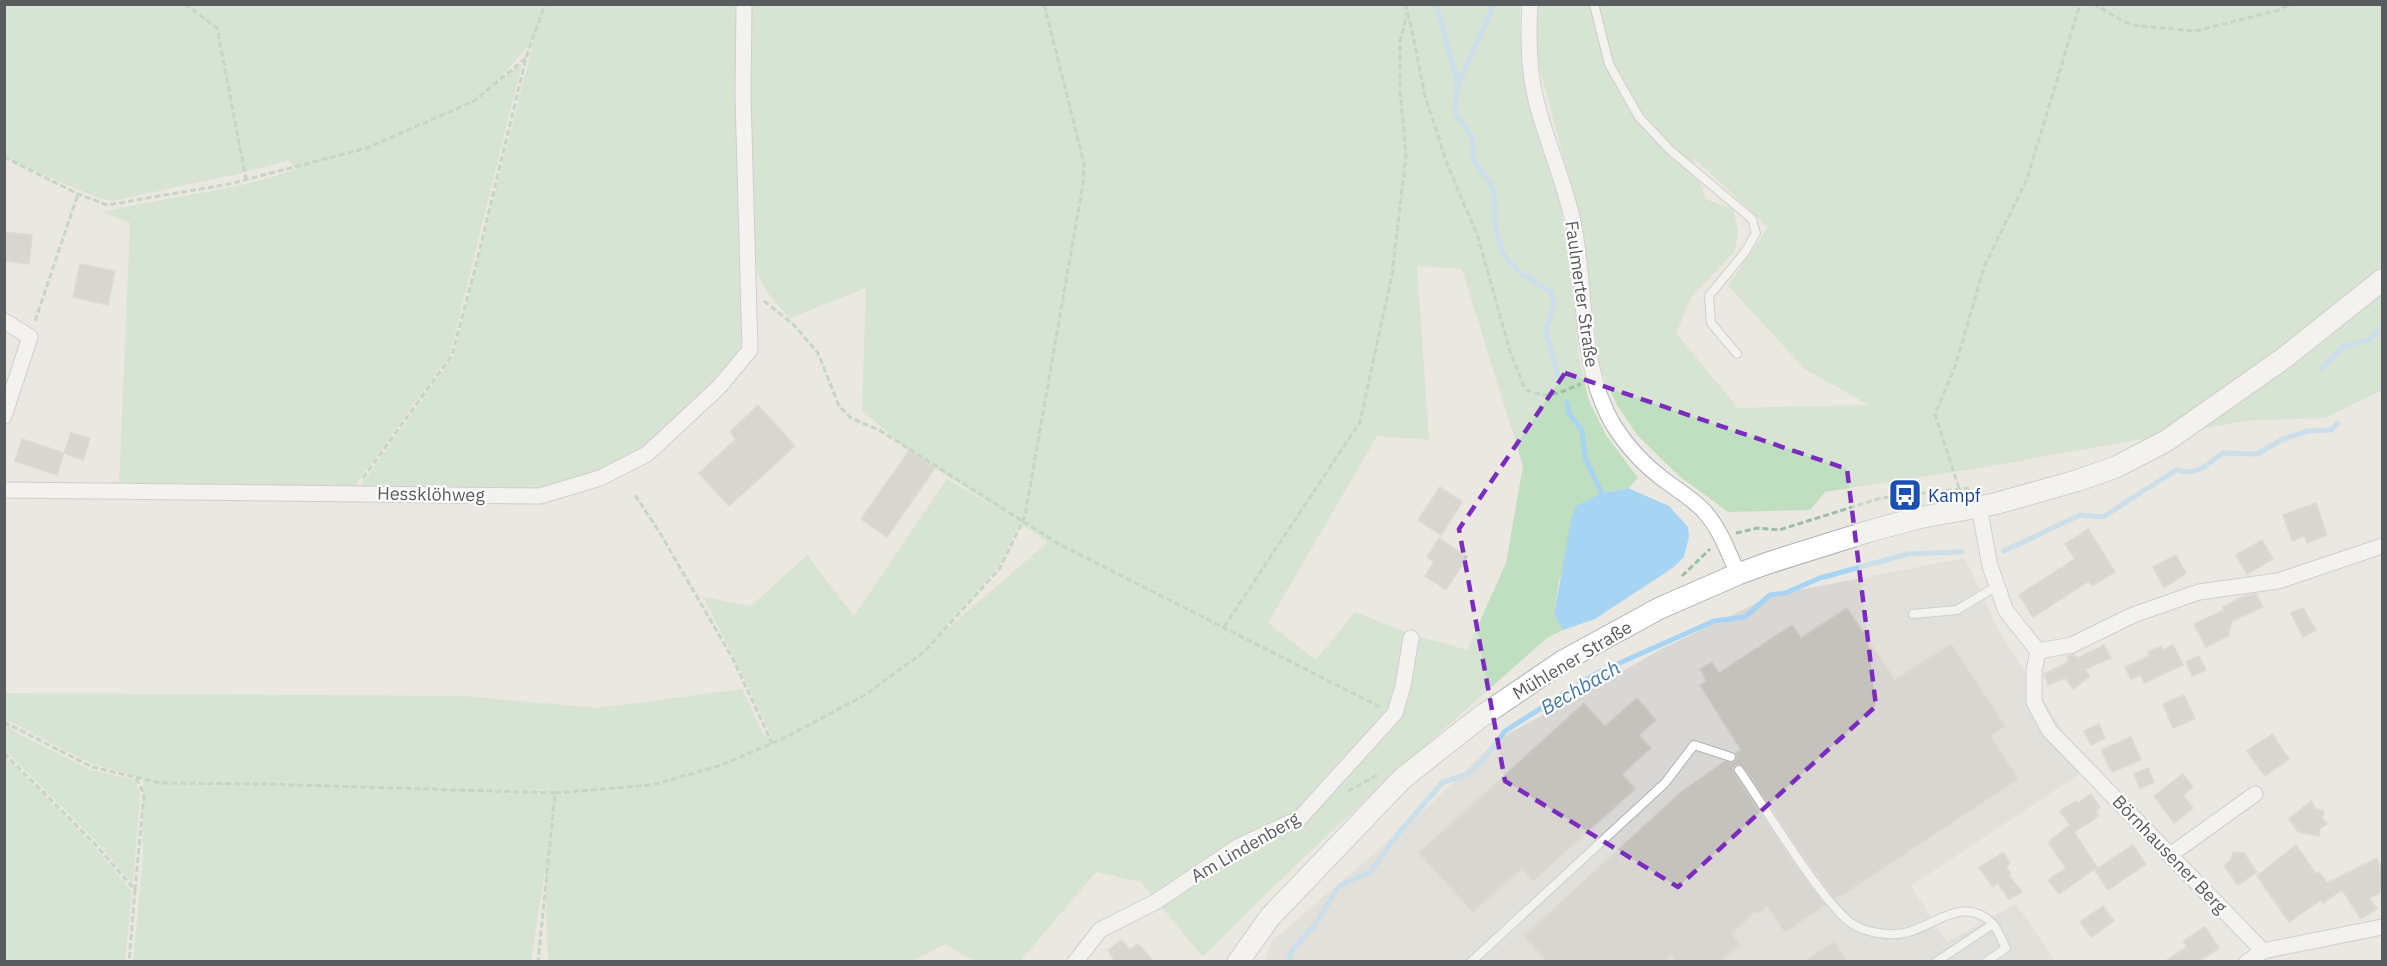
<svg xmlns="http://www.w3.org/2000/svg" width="2387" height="966" viewBox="0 0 2387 966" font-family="'IBM Plex Sans',sans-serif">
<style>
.industrial{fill:#d9d7d3}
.green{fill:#c0dfc0;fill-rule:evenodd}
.water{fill:#a7d4f3}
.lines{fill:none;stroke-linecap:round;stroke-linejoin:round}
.stream{stroke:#a7d4f3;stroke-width:5}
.building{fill:#c5c2bd;stroke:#cec9c0;stroke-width:1.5}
.lane-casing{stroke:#aeb1b4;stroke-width:10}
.street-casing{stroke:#aeb1b4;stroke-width:17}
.secondary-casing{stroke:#adb0b4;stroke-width:23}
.path{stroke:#9abfa4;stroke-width:3;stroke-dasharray:6 3;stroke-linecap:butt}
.lane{stroke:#fff;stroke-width:8}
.street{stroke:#fff;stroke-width:15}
.secondary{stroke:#fff;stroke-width:21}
.marked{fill:none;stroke:#7b2cbf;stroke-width:4.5;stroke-dasharray:12 8;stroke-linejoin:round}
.labels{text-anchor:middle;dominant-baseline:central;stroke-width:4.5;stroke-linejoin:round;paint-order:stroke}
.street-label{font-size:18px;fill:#595c5f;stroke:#fff}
.transit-label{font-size:18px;fill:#164399;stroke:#fff;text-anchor:start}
.water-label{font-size:20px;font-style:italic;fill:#4876a2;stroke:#fff}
</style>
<rect width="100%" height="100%" fill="#eae8e1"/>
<!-- industrial -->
<path class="industrial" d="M1965 558 1996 626 2087 769 1911 886 1947 942 2016 904 2055 961 1265 962 1271 942 1427 808 1496 741 1662 649 1773 595Z"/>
<!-- green -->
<g class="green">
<path d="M5 5H739L745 335 739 351 707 389 657 440 634 455 574 480 536 489 359 488 454 355 534 39 494 85 522 63 450 354 354 487 119 486 130 223 103 212C166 196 235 192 296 169L289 160 237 174 112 201 96 197 5 158Z"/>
<path d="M748 5H1520V32L1525 78 1559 198 1574 285 1579 356 1589 401 1606 435 1638 478 1628 488 1601 493 1559 580 1554 615 1563 630 1547 638C1430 741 1312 845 1203 957L1141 882 1096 872 1020 961H974L945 944 911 962 548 961 545 870 531 961H133L143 855V778L92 764 5 719 4 693 462 696 598 708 742 689 764 736 771 735 734 657 703 597 751 606 807 555 854 616 947 479 1000 510 909 451 862 410 866 288 790 318C764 291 760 285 752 249ZM1417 266 1462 269 1523 466 1506 563 1467 650 1411 634 1355 612 1316 660 1268 623 1377 436 1429 440ZM1019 523 1048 542 933 641 999 566Z"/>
<path d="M1537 5H2382V390L2325 418 2244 421 1979 468 1825 492 1810 510 1728 512 1678 475 1638 436 1617 405 1600 369 1583 231 1539 65 1536 40ZM1693 157 1768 227 1728 286 1805 369 1869 405 1738 408 1676 333 1692 296 1735 251 1738 231 1733 209 1705 199Z"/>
<path d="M5 724 21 735 91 770 135 780 140 795 133 885 96 841 5 750Z"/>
<path d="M5 756 91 843 132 892 125 961H5Z"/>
</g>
<!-- water -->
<path class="water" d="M1628 488 1669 506 1688 527 1689 537 1684 557 1674 567 1595 619 1563 630 1554 615 1571 520 1576 506 1602 493Z"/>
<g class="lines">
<!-- stream -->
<g class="stream">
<path d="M1436 4 1458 84"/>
<path d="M1494 4 1457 88 1455 112 1472 137 1474 160 1494 190 1495 224 1502 253 1519 272 1551 292 1554 303 1546 332 1558 375"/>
<path d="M2321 369 2344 346 2369 340 2382 328"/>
<path d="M1567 403 1569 414 1582 430 1585 458 1604 498"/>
<path d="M2004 551 2080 515 2103 517 2176 470C2199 476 2205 465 2223 453L2257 454 2283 439 2308 431 2331 430 2338 423"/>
<path d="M1288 962 1293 949 1314 926 1339 886 1370 872 1397 835 1443 782 1468 774 1482 761 1505 731 1597 673 1714 621 1745 617 1770 595 1785 593 1820 578 1908 554 1962 552"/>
</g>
</g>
<!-- building -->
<g class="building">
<path d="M4 232 32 235 29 264 4 261Z"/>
<path d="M80 264 115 271 108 305 73 297Z"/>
<path d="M758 405 795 446 729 506 699 473 736 439 730 432Z"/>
<path d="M71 433 90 438 83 460 64 453Z"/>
<path d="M22 439 64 453 57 475 15 461Z"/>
<path d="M909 451 935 468 887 537 861 519Z"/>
<path d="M1440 487 1462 502 1441 535 1418 520Z"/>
<path d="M2316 503 2327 535 2307 543 2305 536 2292 541 2283 515Z"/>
<path d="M2088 529 2115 572 2092 586 2089 581 2033 617 2019 595 2075 559 2065 544Z"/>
<path d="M1439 538 1467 557 1446 590 1425 576 1434 562 1427 557Z"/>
<path d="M2262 540 2273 559 2247 574 2236 555Z"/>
<path d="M2176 555 2186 573 2164 588 2153 567Z"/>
<path d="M2256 594 2263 607 2232 621 2228 636 2206 647 2194 624 2224 610 2223 607 2244 596Z"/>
<path d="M1847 608 1895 680 1951 644 2005 726 1990 736 2018 779 1839 897 1838 895 1834 898 1800 851 1744 767 1736 765 1733 768 1734 773 1790 858 1825 905 1785 932 1767 906 1758 913 1756 911 1731 934 1740 944 1719 962H1677L1671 955 1664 962H1548L1524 936 1681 792 1725 761 1732 763 1736 759V753L1741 750 1700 685 1707 681 1700 669 1712 662 1719 673 1792 625 1801 638Z"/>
<path d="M2303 608 2316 630 2303 637 2291 613Z"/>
<path d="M2104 645 2111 658 2085 669 2090 676 2073 689 2065 678 2048 685 2044 674 2068 662V656L2074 654 2077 658Z"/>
<path d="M2173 645 2183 665 2144 683 2140 675 2131 679 2125 667 2149 656 2148 652 2161 646 2163 650Z"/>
<path d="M2199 656 2206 670 2192 676 2186 662Z"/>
<path d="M2184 695 2195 719 2173 728 2163 704Z"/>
<path d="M1637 698 1656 720 1639 735 1651 748 1622 774 1635 789 1533 881 1522 868 1473 912 1419 853 1584 703 1605 726Z"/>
<path d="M2099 724 2105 738 2091 745 2084 731Z"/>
<path d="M2272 734 2289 759 2265 776 2247 751Z"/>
<path d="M2131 737 2141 760 2112 772 2101 750Z"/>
<path d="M2148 768 2154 782 2140 788 2134 774Z"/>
<path d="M2183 774 2193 787 2183 795 2193 808 2174 823 2154 796Z"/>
<path d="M2091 794 2100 807 2095 811 2099 816 2074 832 2097 867 2059 894 2048 880 2066 868 2048 842 2070 825 2060 811 2076 801 2078 803Z"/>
<path d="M2311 801 2316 809 2324 811 2322 818 2327 824 2320 828 2319 836 2298 832 2289 819Z"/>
<path d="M2133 845 2146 864 2108 890 2095 870Z"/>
<path d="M2296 845 2316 874 2319 872 2327 883 2377 858 2382 870V885L2379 893 2369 898 2377 909 2361 919 2342 890 2323 903 2321 900 2289 922 2257 876Z"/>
<path d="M2003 852 2010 863 2006 867 2011 874 2009 876 2022 892 2009 899 1998 883 1993 887 1979 868Z"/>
<path d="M2233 852 2244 853 2257 872 2238 885 2224 866 2231 860Z"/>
<path d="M2103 906 2114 921 2091 937 2080 922Z"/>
<path d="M2205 927 2219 948 2198 962H2164L2187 947 2183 941Z"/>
<path d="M1122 940 1130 950 1138 944 1154 962H1115L1108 950Z"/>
<path d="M1834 942 1847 962H1804Z"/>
</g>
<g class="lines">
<defs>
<g id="lane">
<path d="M1594 4 1609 64 1639 117 1670 150 1752 219 1756 233 1745 252 1709 296 1711 323 1737 354"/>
<path d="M1913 614 1957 610 1997 586"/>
<path d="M1739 770C1761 801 1828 913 1856 926 1870 933 1889 936 1905 933 1935 926 1964 894 1993 924 1998 930 2002 941 2006 948L1986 962"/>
<path d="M1471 962 1665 783 1694 745 1731 757"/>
<path d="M1936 962 1993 924"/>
</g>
<g id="street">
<path d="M1530 4C1528 36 1528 68 1536 100 1546 141 1564 180 1573 222 1587 288 1578 366 1614 426 1627 446 1644 465 1663 479 1676 489 1691 498 1703 510 1720 528 1728 552 1738 574"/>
<path d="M4 321 30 337 4 416"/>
<path d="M4 490 540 496 600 478 647 454 719 387 750 350 743 96 744 4"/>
<path d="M1979 507 1990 566 2006 611 2038 651 2072 645 2133 615 2199 592 2278 581 2382 546"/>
<path d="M2038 651 2034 671V702L2049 730 2263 951"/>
<path d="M2170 855 2255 794"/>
<path d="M1075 962 1100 930 1157 901 1239 846 1300 818 1395 713 1403 686 1411 638"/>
<path d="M2247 962 2263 951 2382 927"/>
</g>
<path id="secondary" d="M1238 962 1270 917 1403 778 1479 718 1563 661 1660 608 1738 574 1768 563 1870 531 1918 518 1994 504 2076 481 2116 467 2166 441 2284 358 2382 280"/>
</defs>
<!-- lane casing -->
<use href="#lane" class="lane-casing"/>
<!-- street casing -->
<use href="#street" class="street-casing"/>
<!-- secondary casing -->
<use href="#secondary" class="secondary-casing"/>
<!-- path -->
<g class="path">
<path d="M185 4 217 28 246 179"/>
<path d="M1405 4 1411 26 1425 96 1448 166 1478 237 1510 351 1525 389C1549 400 1558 393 1581 384"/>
<path d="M2093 4 2131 25 2195 31 2279 10 2290 4"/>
<path d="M4 157 78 194 107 205 229 184 367 148 474 101 526 58"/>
<path d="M764 301 793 324 818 353 839 406 851 418 879 430 1059 544 1380 707"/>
<path d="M35 321 78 194"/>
<path d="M363 478 452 355 477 261 526 58 545 4"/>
<path d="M1959 488 1935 414 1955 367 1984 267 2027 179 2080 4"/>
<path d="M635 495 660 533 733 659 772 743"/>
<path d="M1736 533 1758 528 1779 530 1881 498 1969 488"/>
<path d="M1682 576 1710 549"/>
<path d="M1224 627 1360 422 1392 275 1406 155 1400 90V42L1407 13"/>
<path d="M4 722 92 767 161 783 266 784 555 793 538 962"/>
<path d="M4 753 94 843 135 890 129 962"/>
<path d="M1348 791 1379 774"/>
<path d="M555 793 652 785 722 765 784 738 865 695 925 651 1000 568 1025 516 1083 184 1084 163 1044 4"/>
<path d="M135 890 144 794 136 778"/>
</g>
<!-- lane -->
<use href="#lane" class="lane"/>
<!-- street -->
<use href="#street" class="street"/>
<!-- secondary -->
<use href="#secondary" class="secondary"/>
</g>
<!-- marked area -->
<path d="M0 0H2387V966H0ZM1565 373 1847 469 1876 706 1678 887 1505 781 1459 529Z" fill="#eae8e1" fill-opacity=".55" fill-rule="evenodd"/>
<path class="marked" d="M1565 373 1847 469 1876 706 1678 887 1505 781 1459 529Z"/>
<!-- icons -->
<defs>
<symbol id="bus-square" viewBox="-11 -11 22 22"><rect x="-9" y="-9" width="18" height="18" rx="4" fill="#1a4fb4" stroke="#fff"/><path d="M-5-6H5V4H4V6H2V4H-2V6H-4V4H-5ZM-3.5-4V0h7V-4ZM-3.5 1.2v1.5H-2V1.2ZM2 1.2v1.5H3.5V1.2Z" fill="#fff"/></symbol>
</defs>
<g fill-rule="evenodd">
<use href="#bus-square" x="1886" y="476" width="38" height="38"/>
</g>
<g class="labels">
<!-- street labels -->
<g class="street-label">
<text transform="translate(1582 294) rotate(82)">Faulmerter Straße</text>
<text transform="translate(431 494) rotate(1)">Hessklöhweg</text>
<text transform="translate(1572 660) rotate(-31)">Mühlener Straße</text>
<text transform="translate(1245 847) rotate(-30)">Am Lindenberg</text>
<text transform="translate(2170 854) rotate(46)">Börnhausener Berg</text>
</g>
<!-- transit labels -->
<g class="transit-label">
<text x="1928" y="495">Kampf</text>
</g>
<!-- water labels -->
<g class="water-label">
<text transform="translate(1580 687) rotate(-30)">Bechbach</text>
</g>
</g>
<!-- border -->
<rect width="2387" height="966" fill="none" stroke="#595c5f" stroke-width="12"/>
</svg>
